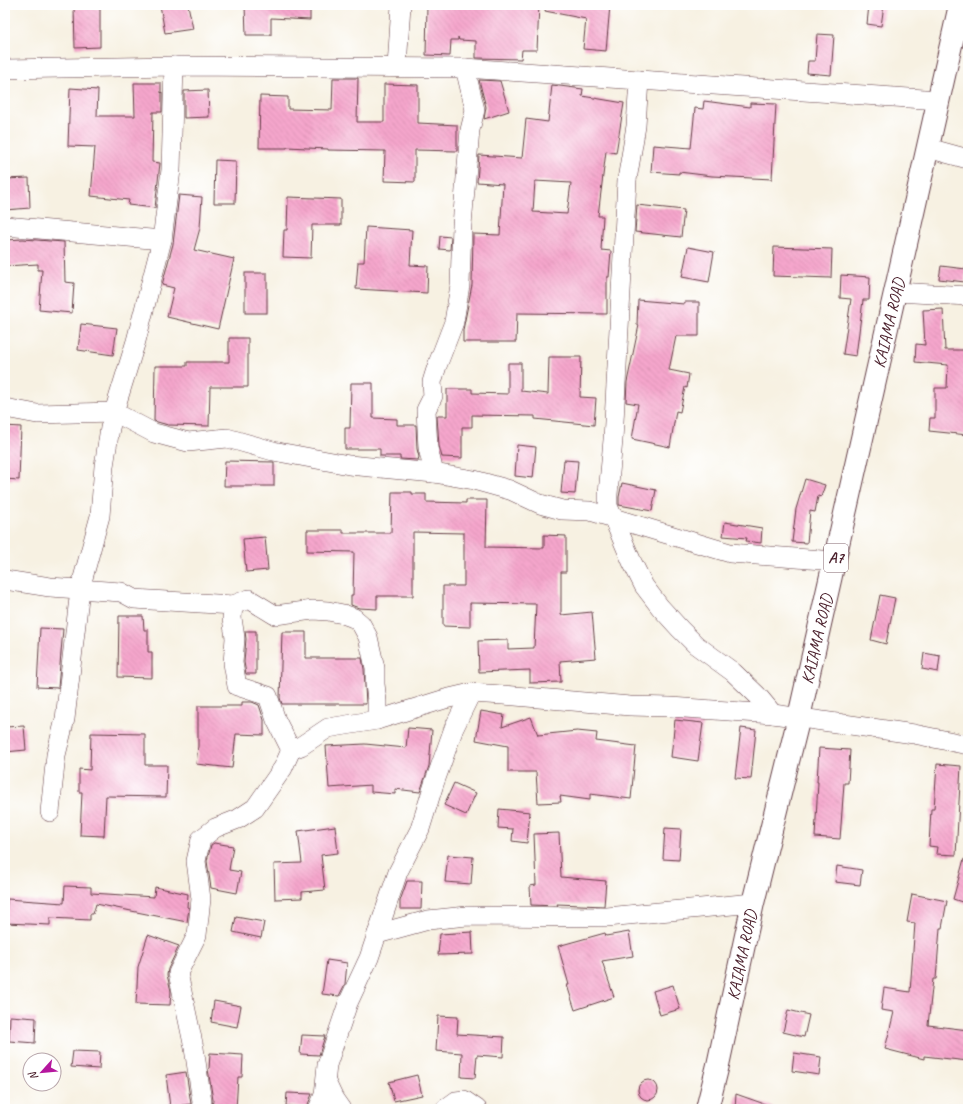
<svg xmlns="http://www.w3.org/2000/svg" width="973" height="1114" viewBox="0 0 973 1114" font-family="Caveat,sans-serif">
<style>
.building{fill:url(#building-back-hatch);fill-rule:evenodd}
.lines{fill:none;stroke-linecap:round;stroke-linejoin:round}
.minor-casing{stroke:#643e46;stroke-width:20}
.trunk-casing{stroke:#643e46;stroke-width:24}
.minor{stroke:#fff;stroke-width:19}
.trunk{stroke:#fff;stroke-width:22}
.labels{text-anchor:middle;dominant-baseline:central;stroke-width:3;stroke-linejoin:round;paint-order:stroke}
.shield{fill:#fff;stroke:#80626b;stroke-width:1}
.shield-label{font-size:16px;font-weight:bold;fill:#4a1f2b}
.street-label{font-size:17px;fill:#4a1f2b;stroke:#fff}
</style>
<defs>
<pattern id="building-back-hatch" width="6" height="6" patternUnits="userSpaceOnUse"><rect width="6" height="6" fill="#f5a6cc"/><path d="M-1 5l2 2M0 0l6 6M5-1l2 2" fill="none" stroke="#d48eaf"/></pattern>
</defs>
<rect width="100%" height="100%" fill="#fff"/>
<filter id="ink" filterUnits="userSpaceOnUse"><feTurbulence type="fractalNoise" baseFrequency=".025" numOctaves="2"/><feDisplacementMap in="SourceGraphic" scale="8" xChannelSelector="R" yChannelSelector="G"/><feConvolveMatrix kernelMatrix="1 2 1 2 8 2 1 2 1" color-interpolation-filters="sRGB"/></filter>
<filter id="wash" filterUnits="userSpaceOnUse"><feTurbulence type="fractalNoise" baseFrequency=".012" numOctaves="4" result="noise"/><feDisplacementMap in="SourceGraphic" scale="16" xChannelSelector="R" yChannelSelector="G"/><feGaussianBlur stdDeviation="0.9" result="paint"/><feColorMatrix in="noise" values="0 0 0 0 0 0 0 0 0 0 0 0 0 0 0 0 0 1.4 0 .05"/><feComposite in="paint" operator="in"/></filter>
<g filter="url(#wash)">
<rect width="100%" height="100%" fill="#f7f1e2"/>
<g id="blocks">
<!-- building -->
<g class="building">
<path d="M160 5H188L193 29 165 33Z"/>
<path d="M245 5H310V20L271 18V35H246Z"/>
<path d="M427 5H539L537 50H522L521 59 476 58V41L459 40 458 37V40H451L450 56 426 55Z"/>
<path d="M546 5H610L606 51 583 49 586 19 545 11Z"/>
<path d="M869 5H884L881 26 867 24Z"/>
<path d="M74 8H100V47L75 48Z"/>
<path d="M817 34 834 35 831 75 807 73 808 61H815Z"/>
<path d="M333 78H358L357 122H384V84L418 85V123L457 125V151L415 150V182L384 181 385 151 328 150V149L287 147V148H259L260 96 288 97V109L332 110Z"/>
<path d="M479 80 500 81 509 111 484 119 486 107Z"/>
<path d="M134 83H161V93L162 92V112H153L152 162 160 163 155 208 128 205 129 200 91 196 95 147 68 146 70 88 98 90 97 116H135Z"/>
<path d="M552 85 583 89 582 96 624 103 616 153 606 151 598 216H603L601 250 611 251 609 277H607V314L517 313 516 342H463V330L472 285 473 234 500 235 503 184 477 182 479 155 522 158 526 119 548 122ZM535 181 571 183 567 214 533 212Z"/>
<path d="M208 90 209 117 184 118V91Z"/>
<path d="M704 101 750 107V103L776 104 772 179 712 176 679 172V174L651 172 653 145 691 148 695 108 703 109Z"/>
<path d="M215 160 236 161 235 203H214Z"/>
<path d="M29 178 30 208 5 210V179Z"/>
<path d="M179 195 202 197 200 228 194 250 234 259 218 329 167 317 174 288 162 285 173 244Z"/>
<path d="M288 197 341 199V225H312L311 258 283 257 284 230H287Z"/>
<path d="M637 205 684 210 681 237 635 232Z"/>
<path d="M366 227 412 230 410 265 428 266 427 293 356 289 358 262H364Z"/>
<path d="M440 236 451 237 450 250 439 249Z"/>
<path d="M23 239 64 242 65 282 74 283 72 313 39 310 42 270H38V264L5 266V240Z"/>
<path d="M688 247 714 252 709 282 682 277Z"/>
<path d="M774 247 832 249 831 278 773 276Z"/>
<path d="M941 266 966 269 965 282 939 279Z"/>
<rect x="245" y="273" width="22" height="40"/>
<path d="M841 275 870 277 869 300H863L856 356 843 354 851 299 840 298Z"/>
<path d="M638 300 684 304V302H699V336H676L669 370 689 374 687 388 685 387 680 412 676 411 670 447 632 439 638 404 626 402 627 382 639 325H637Z"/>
<path d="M943 309 945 350H968V435L929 431 930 418H935V388H947L948 365 915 362 916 344 925 345 923 310Z"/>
<path d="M81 324 117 328 113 355 78 350Z"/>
<path d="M229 338H248V387H210L209 426 168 425 154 421 155 366H187V362H229Z"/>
<path d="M549 357H581L580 397 596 398 594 425 535 419V416L472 415V427H462V458L442 457 439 446 437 416H447V389H472V393L508 394V363H521V391L548 394Z"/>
<path d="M351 383H373V418L397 419V425H416L417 449 419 457 418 460 400 459V456H380V449H345V428H350Z"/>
<path d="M5 426 21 427 19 480 5 479Z"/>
<path d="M517 445 536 447 533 478 515 476Z"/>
<path d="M564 460 578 461 575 494 561 493Z"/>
<path d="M225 461 274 462V486H224Z"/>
<path d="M805 479 825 485 821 497 818 496 815 512 810 511 807 543 792 542 796 509Z"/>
<path d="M622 483 656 490 652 511 619 505V497Z"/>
<path d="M392 492H412V494H426V502L466 503V500H487L486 547 544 548V535L566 536V572H561V615L592 612 596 658 560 661 561 682 530 683V670L479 672 478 641 508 640V649L534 648 536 604 470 603V627L443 626V586H464V533L413 532V596H377V609L359 608 351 605V595H353L354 552 307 551V530H343V533H391Z"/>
<path d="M725 522 762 528 761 543 746 541 747 538 723 536Z"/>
<path d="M265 537 268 570 246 572 243 539Z"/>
<path d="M880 595 895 598 886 644 871 640Z"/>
<path d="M119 616H143L144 630H148V652H152V678L118 677Z"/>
<path d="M40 628 63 629 58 688 37 687Z"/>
<path d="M245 631H256V674H246L244 662 246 639Z"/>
<path d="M282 632H306V658H362L364 669 366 704H282L280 698Z"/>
<path d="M924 653 940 656 938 672 922 669Z"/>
<path d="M242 702H252L259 705 264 720V735L236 734 232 768 196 764 198 746V706H242Z"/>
<path d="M481 711 504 715 502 727 531 717 538 735 577 731 597 733 596 741 636 746 631 799 590 794V800L560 796 561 802 538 803 536 772H508V746L476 740Z"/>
<path d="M675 720 703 723 698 761 671 757Z"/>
<path d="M24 726 26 750 5 752V727Z"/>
<path d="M408 728 432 730 429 766 420 792 395 789V794L371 792V785L329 788 326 746 365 744 406 748Z"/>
<path d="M741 728 756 730 751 779 735 778Z"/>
<path d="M91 733 145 734V765H167L166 797 106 796 104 836 80 835 82 792H79V769L90 770Z"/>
<path d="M819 748 850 750 848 783H844L840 839 815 837 818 782H817Z"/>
<path d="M937 764 961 766 956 855 936 854 937 847 929 846 931 809H934Z"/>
<path d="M454 783 476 793 466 815 444 805Z"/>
<path d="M499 809 530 812 527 843 512 841 513 829 498 828Z"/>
<path d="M335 826 338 853 321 855 325 890 302 892V898L275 899 274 864 302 863 298 831Z"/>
<path d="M665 828 681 829 679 860 663 859Z"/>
<path d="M559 833 561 877 606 881 604 906 557 904 558 906 531 905 530 886 536 885 534 834Z"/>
<path d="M214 843 233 846 229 870 241 872 237 893 211 888 207 861 211 845Z"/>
<path d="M448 855 473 857 471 884 445 882Z"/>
<path d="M964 859H968V904L953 899Z"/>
<path d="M837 866 862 870 860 885 835 882Z"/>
<path d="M407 881H422L421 909H400V901Z"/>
<path d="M65 886 91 887V893L154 897 155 887 188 894 187 907 189 908 187 922 96 904 93 914H90V920L50 918V925L6 923 7 899 64 903Z"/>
<path d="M912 894 947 901 942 928H940L936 979H933L928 1025 968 1030V1061L924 1056V1059L885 1049 894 1012 881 1010 884 988 910 992 915 923 907 922Z"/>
<path d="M236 917 264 922 261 938 233 932Z"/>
<path d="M472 932 473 954 438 955 440 934Z"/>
<path d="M629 932 633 956 602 961 614 997 575 1010 567 985H569L558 946 605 933 606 936Z"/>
<path d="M148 935 179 946 168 969 167 975 171 991 170 1005 136 1004 138 967Z"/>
<path d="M327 960 347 963 345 984 339 996 322 994Z"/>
<path d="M673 985 680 1009 660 1015 653 991Z"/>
<path d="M214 1001 241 1006 237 1027 211 1022Z"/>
<path d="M788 1010 809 1015 804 1037 783 1032Z"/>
<path d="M10 1016 36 1018 35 1043 9 1041Z"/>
<path d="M438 1016 458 1017 457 1034 504 1037 503 1057 477 1055 475 1078 461 1077 462 1053 436 1051Z"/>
<path d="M302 1035 325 1036 319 1055 300 1054Z"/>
<path d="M73 1051 100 1052 99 1069 71 1067Z"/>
<path d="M210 1053 243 1055 242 1077H238L236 1109H212L213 1100 208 1069H209Z"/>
<path d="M794 1053 821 1057 819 1075 792 1071Z"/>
<path d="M186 1072 191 1104 170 1107 166 1075Z"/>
<path d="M417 1075 422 1095 394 1101 389 1082Z"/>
<circle cx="648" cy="1090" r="10"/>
<path d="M287 1093 312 1094 307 1107 286 1106Z"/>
<path d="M736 1094 773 1107V1109H735Z"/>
</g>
</g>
</g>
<g filter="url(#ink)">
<use href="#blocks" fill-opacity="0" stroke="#643e46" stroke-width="1"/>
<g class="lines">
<defs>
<g id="minor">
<path d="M397 67 401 5"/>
<path d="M465 68 475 110 470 130 462 225 460 285 454 322 437 366 432 382 433 396 426 410 428 448 434 473 474 480 510 490 540 504 562 510 590 511 730 553 835 561"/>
<path d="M5 69 174 66 465 68 639 80 636 126 627 180 613 440 608 494V506L632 562 644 586 660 607 680 629 696 645 733 672 758 696 773 714"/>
<path d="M639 80 939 100"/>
<path d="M928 148 968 159"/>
<path d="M5 226 162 240"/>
<path d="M896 292 968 296"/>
<path d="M5 408 37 414 114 412 154 433 188 442 227 438 273 451 349 465 434 473"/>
<path d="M5 580 50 587 121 592 134 599 233 605 232 618 235 638 233 663 237 686 268 696 276 720 291 750 301 746 328 728 377 720 445 699 471 693 503 695 630 706 670 707 773 714 914 734 968 745"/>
<path d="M233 605 249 599 275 615 313 610 328 611 343 614 354 618 361 624 368 637 375 668V684L377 701V720"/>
<path d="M50 812 56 755 65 719 80 589 100 516 104 466 110 428 114 412 136 341 162 240 171 170 174 66"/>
<path d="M377 934 428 920 467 916 607 917 753 903"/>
<path d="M326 1082 334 1099 341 1109"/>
<path d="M201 1109 202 1102 194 1048 178 973 197 935 201 899 196 861 201 839 215 828 238 819 255 808 283 768 291 750"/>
<path d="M318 1109 324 1095 327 1065 348 1003 369 958 398 872 420 829 434 784 454 728 471 693"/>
<path d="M445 1109 456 1101 464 1100 477 1109"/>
</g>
<path id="trunk" d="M707 1109 718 1065 753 903 799 717 960 5"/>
</defs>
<!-- minor casing -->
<use href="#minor" class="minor-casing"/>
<!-- trunk casing -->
<use href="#trunk" class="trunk-casing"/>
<!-- minor -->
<use href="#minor" class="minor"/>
<!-- trunk -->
<use href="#trunk" class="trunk"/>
</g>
</g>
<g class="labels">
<!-- shield labels -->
<rect class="shield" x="824" y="544" width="24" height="28" rx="3"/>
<g class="shield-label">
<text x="836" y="558">A7</text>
</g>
<!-- street labels -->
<g class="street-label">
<text transform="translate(889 323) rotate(-77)">KAIAMA ROAD</text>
<text transform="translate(817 639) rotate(-77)">KAIAMA ROAD</text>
<text transform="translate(742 955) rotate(-78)">KAIAMA ROAD</text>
</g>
</g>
<!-- margin -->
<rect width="973" height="1114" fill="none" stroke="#fff" stroke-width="20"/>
<!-- north arrow -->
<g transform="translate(42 1072) rotate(243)"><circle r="19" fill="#ffffff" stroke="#b7a5aa"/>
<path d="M0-3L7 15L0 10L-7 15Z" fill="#b5179e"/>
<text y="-6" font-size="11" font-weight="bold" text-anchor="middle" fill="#4a1f2b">N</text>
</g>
</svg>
